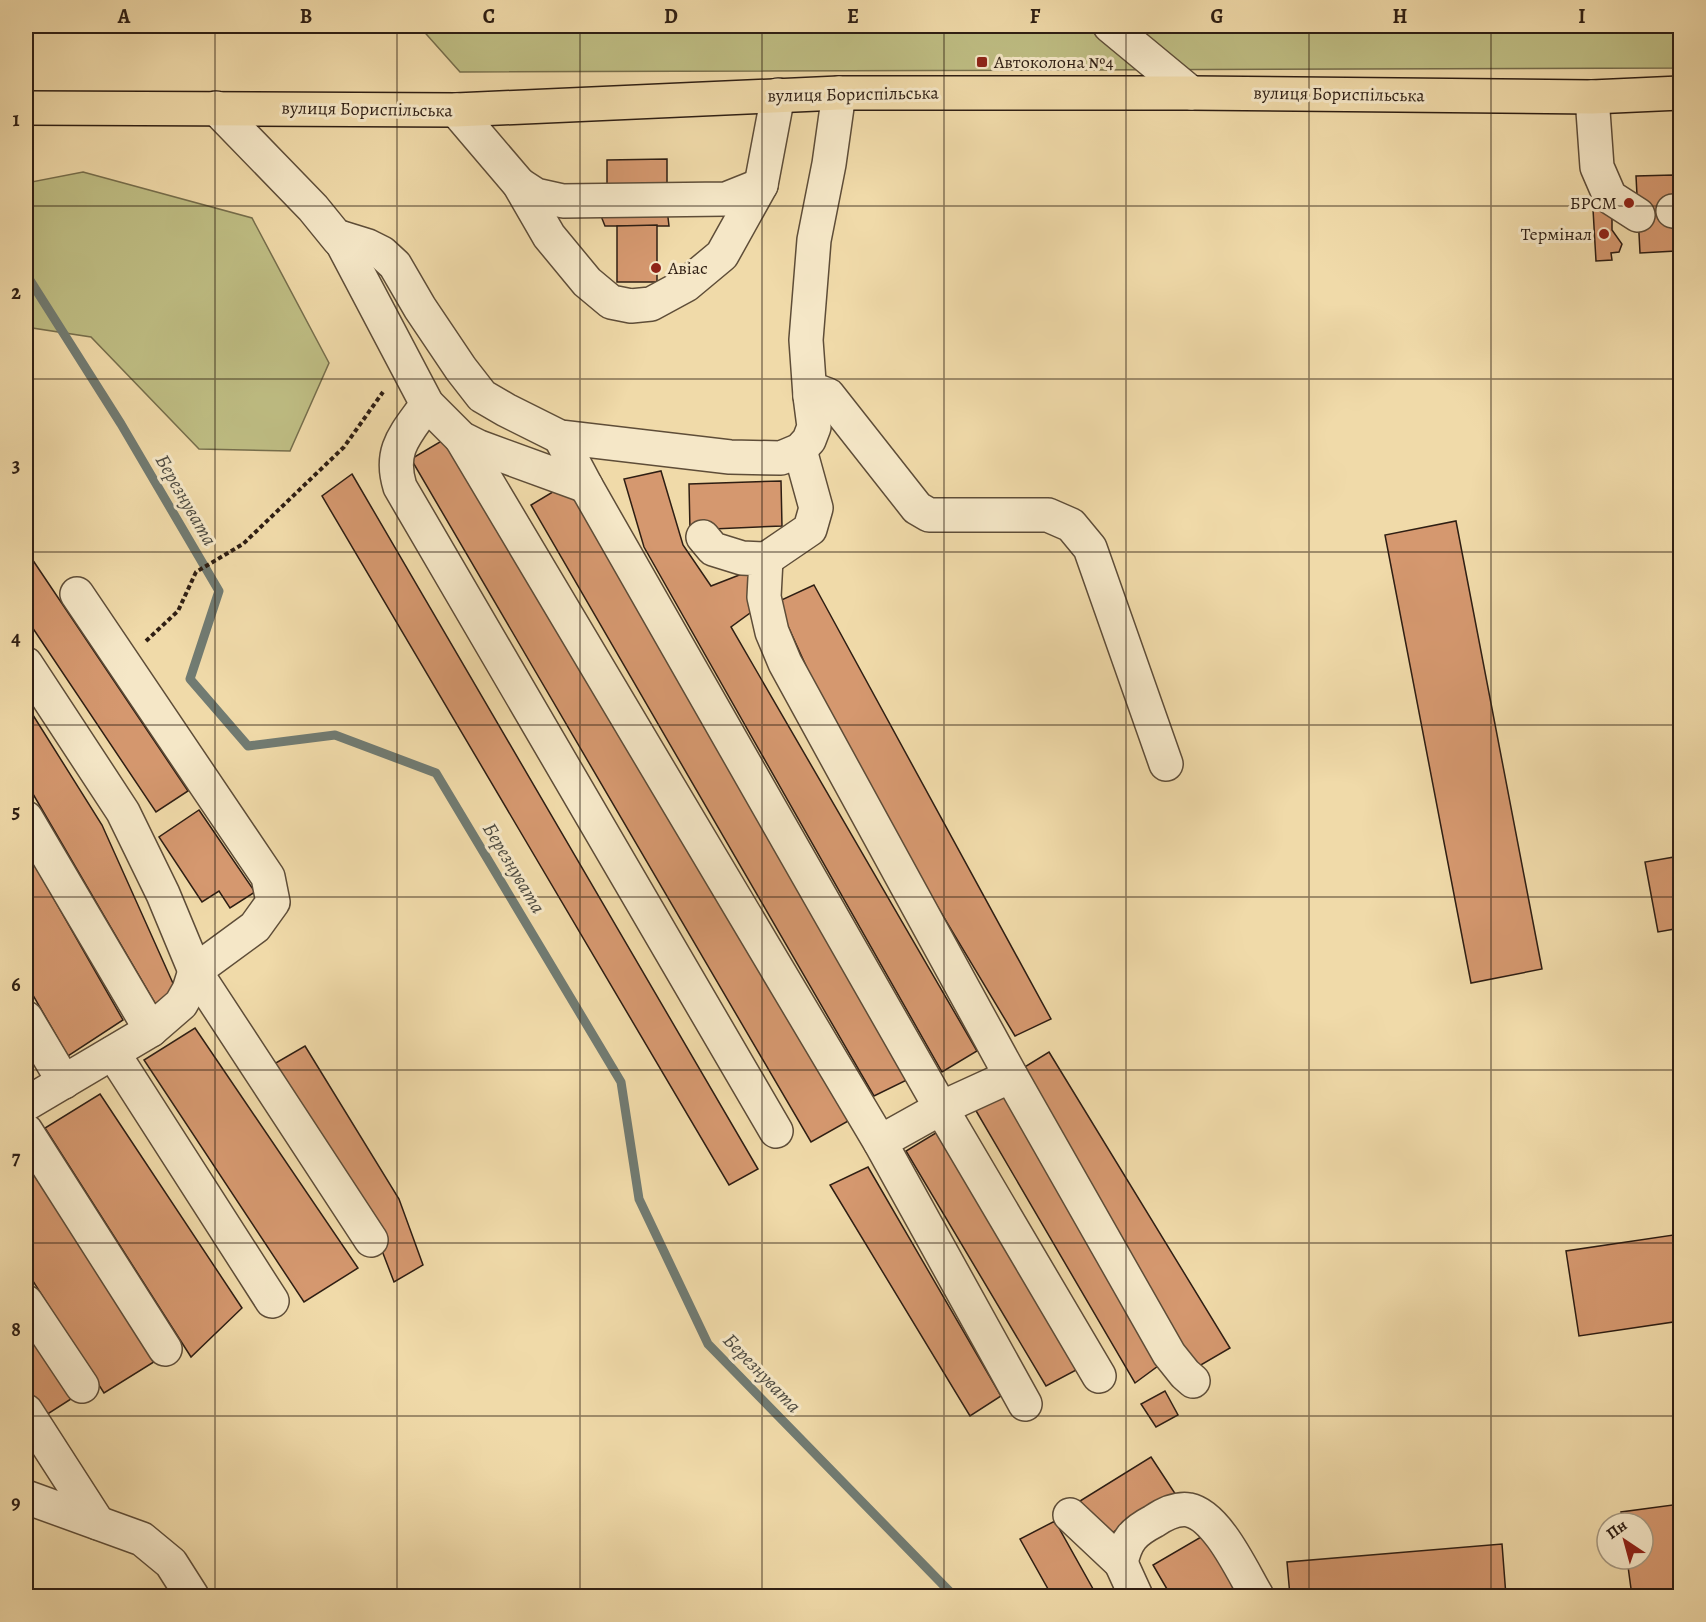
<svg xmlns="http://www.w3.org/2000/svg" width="1706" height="1622" viewBox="0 0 1706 1622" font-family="Alegreya,serif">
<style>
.green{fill:#bfbe84;stroke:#766e4c;stroke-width:1.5}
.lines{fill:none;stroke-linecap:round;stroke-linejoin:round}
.stream{stroke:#717b72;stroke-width:9}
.building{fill:#d5986f;stroke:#2e1e13;stroke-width:1.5}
.minor-casing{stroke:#5e4d38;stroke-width:36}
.major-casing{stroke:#2e1e13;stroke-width:36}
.path{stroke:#2e1e13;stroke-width:4;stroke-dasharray:4.5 3;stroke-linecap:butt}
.minor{stroke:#f5e7c7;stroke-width:33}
.major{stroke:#f0daa9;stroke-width:33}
.grid{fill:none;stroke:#2e1e13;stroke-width:1.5;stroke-opacity:0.55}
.poi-dot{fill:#8f2418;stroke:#f5e7c7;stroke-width:2}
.labels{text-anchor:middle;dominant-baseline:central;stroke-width:6;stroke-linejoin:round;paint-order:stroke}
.poi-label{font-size:18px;fill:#2e1e13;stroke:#f5e7c7;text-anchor:start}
.street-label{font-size:18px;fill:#2e1e13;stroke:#f5e7c7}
.water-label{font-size:20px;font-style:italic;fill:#4f4c42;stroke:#f5e7c7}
.neatline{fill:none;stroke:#2e1e13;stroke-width:2}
.grid-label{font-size:20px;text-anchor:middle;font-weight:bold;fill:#2e1e13}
</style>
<rect width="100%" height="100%" fill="#f0daa9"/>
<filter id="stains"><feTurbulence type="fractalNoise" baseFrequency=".00333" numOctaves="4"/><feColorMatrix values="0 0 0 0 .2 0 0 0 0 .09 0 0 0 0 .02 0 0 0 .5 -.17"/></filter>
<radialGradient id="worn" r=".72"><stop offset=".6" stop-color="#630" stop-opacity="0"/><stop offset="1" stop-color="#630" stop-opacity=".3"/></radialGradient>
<!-- green -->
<g class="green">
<path d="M419 26H1680V68L460 72Z"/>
<path d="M83 172 252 218 329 363 290 451 199 449 91 337 26 327V183Z"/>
</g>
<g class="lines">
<!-- stream -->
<path class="stream" d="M26 274 121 424 219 591 190 679 248 746 335 735 436 773 621 1082 639 1199 708 1344 954 1596"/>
</g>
<!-- building -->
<g class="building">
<path d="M667 159V198L607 200V160Z"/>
<path d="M1673 175 1676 251 1640 253 1636 176Z"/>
<path d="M1604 206 1612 217V230L1622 244 1619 252 1611 253 1612 260 1596 261 1593 209Z"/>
<path d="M667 209 669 226H605L601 216Z"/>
<path d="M657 225V282H617V226Z"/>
<path d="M450 436 850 1120 811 1142 411 459Z"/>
<path d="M661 471 683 545 711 586 747 572 761 605 731 627 977 1051 942 1072 644 547 624 479Z"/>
<path d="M352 474 758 1169 729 1185 322 496Z"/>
<path d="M781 481 782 526 690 530 689 484Z"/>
<path d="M566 484 915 1076 874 1096 531 505Z"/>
<path d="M1456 521 1542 969 1471 983 1385 535Z"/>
<path d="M26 550 188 791 156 812 26 618Z"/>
<path d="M814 585 1051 1019 1015 1036 846 754 777 602Z"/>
<path d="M26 704 102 825 176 990 156 1005 26 782Z"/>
<path d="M199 810 255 892 230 908 219 891 202 902 159 837Z"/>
<path d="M26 850 123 1020 68 1056 26 983Z"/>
<path d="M1680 856V928L1658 932 1645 862Z"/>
<path d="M195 1028 358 1268 304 1302 144 1060Z"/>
<path d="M305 1046 399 1199 423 1265 394 1282 368 1214 274 1064Z"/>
<path d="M1049 1052 1230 1348 1194 1369 1023 1068Z"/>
<path d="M100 1094 242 1308 191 1357 45 1128Z"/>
<path d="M1005 1095 1162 1363 1135 1383 975 1109Z"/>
<path d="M944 1128 1080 1368 1046 1386 906 1151Z"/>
<path d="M26 1158 157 1360 104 1393 26 1270Z"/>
<path d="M868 1167 1001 1396 970 1416 830 1185Z"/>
<path d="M1680 1234V1321L1579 1336 1566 1251Z"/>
<path d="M26 1327 71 1399 43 1417 26 1388Z"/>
<path d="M1165 1391 1178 1415 1156 1427 1141 1404Z"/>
<path d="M1151 1457 1176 1495 1105 1537 1080 1501Z"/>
<path d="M1680 1504V1596H1632L1627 1559H1643V1523H1622L1621 1512Z"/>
<path d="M1055 1521 1097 1596H1052L1020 1539Z"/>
<path d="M1213 1530 1252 1596H1171L1153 1565Z"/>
<path d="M1502 1544 1506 1596H1290L1287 1562Z"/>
</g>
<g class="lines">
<defs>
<g id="minor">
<path d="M1110 26 1191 93"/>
<path d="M1592 97 1597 167 1610 197 1638 215"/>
<path d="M216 108 313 208 339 240V237L368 246 382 253 395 265 420 308 461 369 482 396 506 410 560 437 730 457 781 458 800 450 809 440 814 427 810 396 806 340 814 240 829 164 839 93"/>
<path d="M456 110 519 184 549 236 587 282 611 302 631 306 651 304 686 285 722 255 761 185 778 95"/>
<path d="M519 184 536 195 563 201 726 199 761 185"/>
<path d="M1673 211 1680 212"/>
<path d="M339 237 427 404 461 438 479 447 586 486"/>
<path d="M810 396 820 392 828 395 917 508 929 515H1048L1071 525 1090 548 1166 764"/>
<path d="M427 404C407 433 388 449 400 487L776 1131"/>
<path d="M560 437 586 486 941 1108 1099 1376"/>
<path d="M461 438 880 1142 1025 1404"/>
<path d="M703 537 713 549 742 558 766 559 764 597 772 632 785 663 1011 1076 1169 1354 1185 1374 1193 1381"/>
<path d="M766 559 810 529 816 508 800 450"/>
<path d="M26 664 123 812 163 894 195 971 371 1240"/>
<path d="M26 818 151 1030"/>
<path d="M26 1018 64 1082"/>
<path d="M113 1053 272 1301"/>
<path d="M26 1104 151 1030 181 1004 189 990 195 971 255 927 273 902 268 877 77 594"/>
<path d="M26 1131 165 1349"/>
<path d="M880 1142 941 1108 1011 1076"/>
<path d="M26 1302 82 1386"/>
<path d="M26 1411 98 1523"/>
<path d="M26 1497 142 1539 171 1563 192 1596"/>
<path d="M1070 1515 1121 1563C1126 1540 1133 1532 1154 1521 1163 1515 1177 1508 1189 1510 1218 1516 1243 1573 1257 1596"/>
<path d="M1121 1563 1136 1596"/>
</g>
<path id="major" d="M26 108 456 110 839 93H1191L1592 97 1680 93"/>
</defs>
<!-- minor casing -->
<use href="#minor" class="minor-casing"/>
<!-- major casing -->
<use href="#major" class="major-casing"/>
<!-- path -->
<path class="path" d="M146 641 178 611 196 572 243 544 344 447 383 392"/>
<!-- minor -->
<use href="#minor" class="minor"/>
<!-- major -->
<use href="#major" class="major"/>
</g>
<!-- grid -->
<path class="grid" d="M215 26V1596M397 26V1596M580 26V1596M762 26V1596M944 26V1596M1126 26V1596M1309 26V1596M1491 26V1596M26 206H1680M26 379H1680M26 552H1680M26 725H1680M26 897H1680M26 1070H1680M26 1243H1680M26 1416H1680"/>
<!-- markers -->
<g class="poi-dot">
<rect x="976" y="56" width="12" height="12" rx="3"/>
<circle cx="1629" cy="203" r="6"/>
<circle cx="1604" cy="234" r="6"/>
<circle cx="656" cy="268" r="6"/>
</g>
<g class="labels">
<!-- poi labels -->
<g class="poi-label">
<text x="994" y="62">Автоколона №4</text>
<text x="1617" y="203" text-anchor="end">БРСМ</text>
<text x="1592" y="234" text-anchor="end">Термінал</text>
<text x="668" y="268">Авіас</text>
</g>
<!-- street labels -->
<g class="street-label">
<text transform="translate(853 94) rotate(-1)">вулиця Бориспільська</text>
<text transform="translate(1339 94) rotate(1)">вулиця Бориспільська</text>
<text transform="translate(367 109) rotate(1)">вулиця Бориспільська</text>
</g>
<!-- water labels -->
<g class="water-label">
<text transform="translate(186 500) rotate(60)">Березнувата</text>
<text transform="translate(514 868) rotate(59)">Березнувата</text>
<text transform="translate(762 1373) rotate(46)">Березнувата</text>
</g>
</g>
<!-- margin -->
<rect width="1706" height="1622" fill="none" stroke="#f0daa9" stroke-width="66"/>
<!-- north arrow -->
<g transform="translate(1625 1541) rotate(324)"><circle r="28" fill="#f5e7c7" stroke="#a5977f" stroke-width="1.5"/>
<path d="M0-4.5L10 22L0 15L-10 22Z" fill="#8f2418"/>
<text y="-9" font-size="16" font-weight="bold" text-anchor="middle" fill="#2e1e13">Пн</text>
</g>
<rect x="33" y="33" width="1640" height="1556" class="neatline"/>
<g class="grid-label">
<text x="124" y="23">A</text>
<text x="306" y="23">B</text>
<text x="489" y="23">C</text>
<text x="671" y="23">D</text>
<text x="853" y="23">E</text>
<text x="1035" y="23">F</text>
<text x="1217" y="23">G</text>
<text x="1400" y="23">H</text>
<text x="1582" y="23">I</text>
<text x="16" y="126">1</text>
<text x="16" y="299">2</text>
<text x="16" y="472">3</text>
<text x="16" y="645">4</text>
<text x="16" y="818">5</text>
<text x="16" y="991">6</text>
<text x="16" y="1164">7</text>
<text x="16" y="1336">8</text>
<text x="16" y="1509">9</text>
</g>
<rect width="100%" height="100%" filter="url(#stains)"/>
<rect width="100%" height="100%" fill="url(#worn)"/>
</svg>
